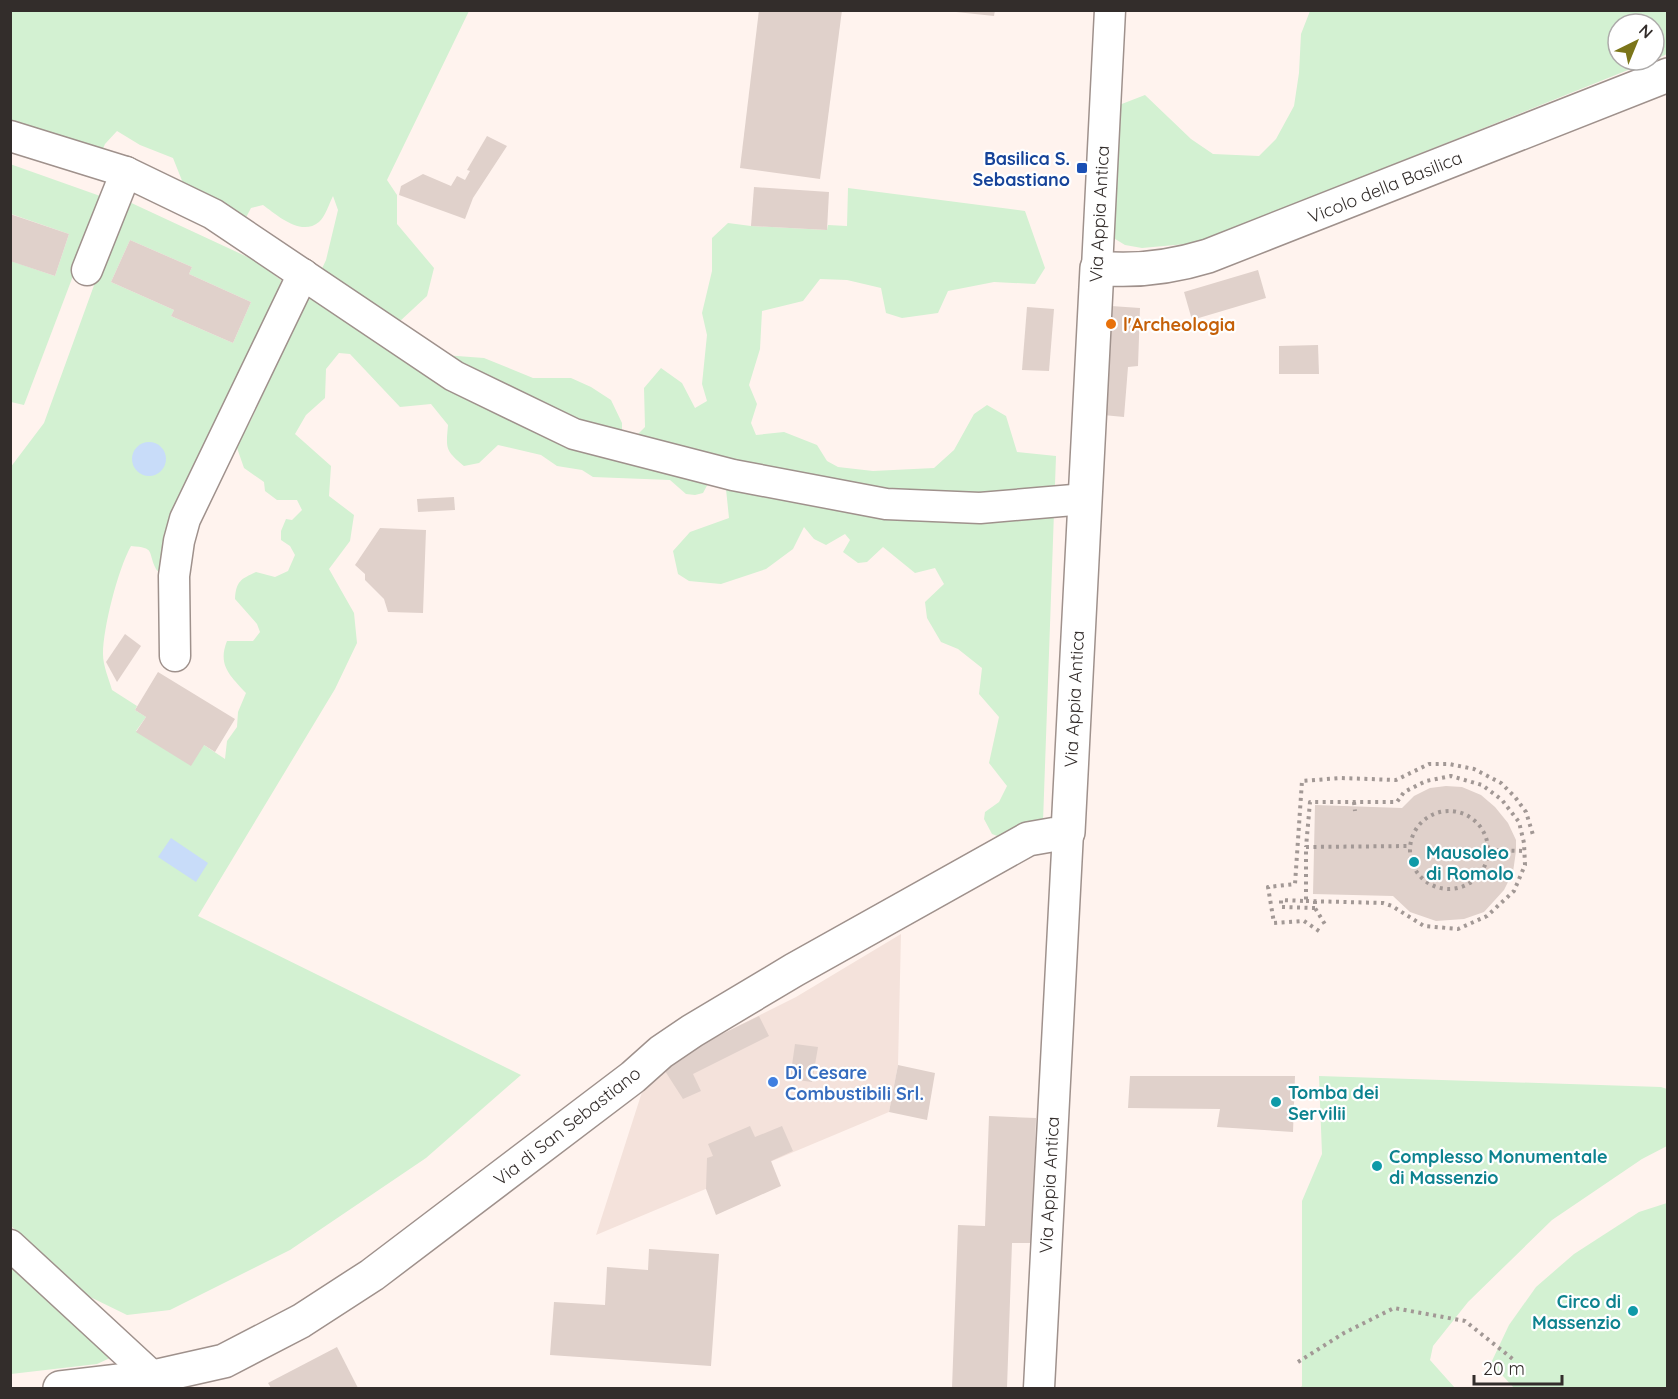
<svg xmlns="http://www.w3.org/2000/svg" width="1678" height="1399" viewBox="0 0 1678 1399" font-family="Quicksand,sans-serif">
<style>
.built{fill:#f4e2db}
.green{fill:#d3f1d2;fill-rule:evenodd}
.water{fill:#c8dcf9}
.building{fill:#e0d1cb}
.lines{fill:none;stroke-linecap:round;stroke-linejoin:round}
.minor-casing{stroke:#9f918c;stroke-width:33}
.major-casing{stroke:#9f918c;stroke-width:36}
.path{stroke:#a29895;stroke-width:4;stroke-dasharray:3 4.5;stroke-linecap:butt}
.minor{stroke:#fff;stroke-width:30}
.major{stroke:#fff;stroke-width:33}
.transit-dot{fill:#1a4fb4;stroke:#fff;stroke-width:2}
.food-dot{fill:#e8710a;stroke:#fff;stroke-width:2}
.culture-dot{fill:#0f9aa8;stroke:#fff;stroke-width:2}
.shop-dot{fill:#3f7fe0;stroke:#fff;stroke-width:2}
.labels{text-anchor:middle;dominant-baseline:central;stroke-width:4.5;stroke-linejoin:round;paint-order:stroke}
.transit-label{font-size:18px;font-weight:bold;fill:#164399;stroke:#fff;text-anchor:end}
.street-label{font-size:18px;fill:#332d2b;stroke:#fff}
.food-label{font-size:18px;font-weight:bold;fill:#c56008;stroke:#fff;text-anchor:start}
.culture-label{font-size:18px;font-weight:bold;fill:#0d838f;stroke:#fff;text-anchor:start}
.shop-label{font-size:18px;font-weight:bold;fill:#366cbe;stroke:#fff;text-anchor:start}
</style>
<rect width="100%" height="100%" fill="#fff3ee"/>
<!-- built -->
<path class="built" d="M901 934 898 1065 889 1112 596 1235 642 1092 647 1085 654 1078 708 1041 796 997Z"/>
<!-- green -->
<g class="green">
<path d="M11 11H469L387 180 397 195V224L434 268 427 296 399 322 430 354 484 358 533 378H571L591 387 611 400 622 423V433L626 436 638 434 645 427 644 388 661 368 682 383 695 408 707 401 702 384 707 335 702 313 712 271V238L728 223 751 226 827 230 828 225 847 226 848 188 1025 211 1045 268 1035 284 994 282 948 291 938 313 902 318 886 313 881 288 847 280 820 279 803 301 762 311 760 349 749 385 757 404 751 423 756 435 784 432 817 445 827 461 838 467 873 471 934 468 954 450 974 414 987 405 1006 416 1017 452 1056 456 1043 822 1000 837 992 834 984 819 985 812 999 802 1007 786 989 763 999 717 979 694 982 668 958 649 941 642 927 618 925 602 944 584 935 568 915 573 883 547 867 562 858 563 843 552 850 540 845 534 826 545 814 539 804 527 793 549 766 569 721 584 689 581 678 574 673 551 690 532 729 518 726 489 717 477 710 480 703 493 695 495 686 494 670 480 593 477 582 470 557 466 541 455 498 445 479 463 464 466C445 450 446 449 448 425L431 404 400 407 350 354 339 353 326 369 325 398 306 415 295 434 331 466 329 496 354 515 350 541 329 569 354 613 357 643 335 689 198 916 521 1075 426 1158 290 1250 170 1310 127 1315 84 1294 11 1226 10 468 44 423 125 200 254 260 281 280 279 298 171 582C166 578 159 574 156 569 147 551 156 548 131 546 118 569 103 628 103 654 103 666 109 679 112 690L137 706 135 710 146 717 136 731 204 745 225 759 227 741 237 727 238 712 246 693C231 676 217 666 227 641H253L260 632 257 624 235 599C236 581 241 579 256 572L275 577 288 571 295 555 290 546 281 540V531L286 519 292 520 302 510 297 500H277L265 491 264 482 244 468 236 445 251 420 326 260 338 210 333 196C329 204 325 217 319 222 301 237 277 215 263 205L251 208 242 225 185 188 173 158 140 145 117 131 105 144 91 176 11 149ZM130 240 192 267 189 274 251 302 233 343 171 316 174 310 111 282Z"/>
<path d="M1310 11H1667V54L1654 60V24H1618V60H1653L1197 243 1142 248 1125 245 1102 231 1114 107 1145 95 1191 139 1213 154 1259 156 1276 139 1294 106 1299 73 1301 34Z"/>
<path d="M10 164 103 197 24 405 11 402V261L55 276 69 234 11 214Z"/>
<path d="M1319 1076 1661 1087 1667 1089V1146L1642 1159 1552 1220 1468 1302 1433 1346 1430 1360 1455 1388H1300L1302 1386V1201L1322 1154Z"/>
<path d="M1667 1203V1388H1514L1491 1363 1509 1325 1536 1287 1574 1254 1639 1212Z"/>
<path d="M10 1265 110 1358 97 1364 11 1374Z"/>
</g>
<!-- water -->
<g class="water">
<circle cx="149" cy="459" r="17"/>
<path d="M171 838 208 863 196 882 158 857Z"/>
</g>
<!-- building -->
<g class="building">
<path d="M759 10H842L820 179 740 168Z"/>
<path d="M956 10H995L994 16 956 12Z"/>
<path d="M487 136 507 146 473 198 465 219 399 195 401 186 423 174 451 186 457 176 465 180 470 171 467 170Z"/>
<path d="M754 187 829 192 827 230 751 226Z"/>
<path d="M10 214 69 234 55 276 10 261Z"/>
<path d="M130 240 192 267 189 274 251 302 233 343 171 316 174 310 111 282Z"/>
<path d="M1258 270 1266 298 1192 320 1184 292Z"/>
<path d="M1111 306 1140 308 1138 366 1128 367 1124 417 1103 415Z"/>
<path d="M1027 307 1054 309 1049 371 1022 370Z"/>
<path d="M1318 345 1319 374H1279V346Z"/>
<path d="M454 497 455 510 418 512 417 499Z"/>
<path d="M380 528 426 530 423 613 388 612 384 599 365 580V574L355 565Z"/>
<path d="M125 634 141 646 117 682 106 662Z"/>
<path d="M158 672 235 719 215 752 204 745 191 766 136 732 146 717 135 710Z"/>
<path d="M1446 786 1462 787 1481 795 1495 807 1508 823 1516 840V851L1513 872 1504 890 1484 912 1464 919 1436 921 1410 912 1393 896 1313 894 1315 805 1402 808 1414 796 1430 788Z"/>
<path d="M759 1016 769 1036 693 1074 701 1091 683 1099 665 1071 679 1060 708 1041Z"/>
<path d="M795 1044 818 1047 812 1082 790 1079Z"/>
<path d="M898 1065 935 1073 927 1120 889 1112Z"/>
<path d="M1130 1076H1295L1293 1132 1217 1127 1220 1109 1128 1108Z"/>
<path d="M989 1116 1036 1118 1032 1243H1012L1007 1388H952L958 1225 985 1226Z"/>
<path d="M750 1126 755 1137 782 1126 793 1151 771 1161 781 1186 716 1215 706 1189 707 1158 713 1156 708 1144Z"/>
<path d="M649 1249 719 1254 711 1366 550 1355 554 1302 605 1305 607 1267 648 1270Z"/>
<path d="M337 1347 358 1388H271L268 1383Z"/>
</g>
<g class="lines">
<defs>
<g id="minor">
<path d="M10 136 126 172 213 214 454 376 574 434 733 475 886 504 980 508 1085 499"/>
<path d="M1097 268 1110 10"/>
<path d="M87 270 126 172"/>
<path d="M175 656 174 576 179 541 185 519 303 274"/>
<path d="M10 1245 153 1377"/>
<path d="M1039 1388 1068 832"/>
</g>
<path id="major" d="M60 1388 153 1377 224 1361 301 1321 372 1275 633 1077 661 1052 692 1031 794 970 1028 839 1068 832 1097 268C1135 272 1172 267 1208 256L1668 75"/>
</defs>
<!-- minor casing -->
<use href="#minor" class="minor-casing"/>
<!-- major casing -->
<use href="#major" class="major-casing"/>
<!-- path -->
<g class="path">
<path d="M1354 802 1355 811"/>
<circle cx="1449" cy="850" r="39"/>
<path d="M1489 850 1524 851"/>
<path d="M1306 901 1383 903 1392 906 1424 926 1458 929 1487 916 1514 891 1525 865 1524 843 1519 822 1502 800 1482 785 1451 776 1426 781 1404 792 1397 802H1310L1306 847"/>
<path d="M1315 901V908L1326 926"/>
<path d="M1315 908 1281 907V900L1306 901V847L1410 846"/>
<path d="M1319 931 1304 921 1274 923 1268 887 1295 884 1302 781 1341 778 1396 780 1429 764H1449L1474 769 1501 783 1515 797 1526 812 1533 835"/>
<path d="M1298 1362 1344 1333 1394 1308 1465 1321 1514 1360"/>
</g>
<!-- minor -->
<use href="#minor" class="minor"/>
<!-- major -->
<use href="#major" class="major"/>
</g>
<!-- markers -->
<rect class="transit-dot" x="1076" y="162" width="12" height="12" rx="3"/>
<circle class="food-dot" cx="1111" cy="324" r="6"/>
<g class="culture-dot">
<circle cx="1414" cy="862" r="6"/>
<circle cx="1276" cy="1102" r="6"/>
<circle cx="1377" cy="1166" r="6"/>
<circle cx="1633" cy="1311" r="6"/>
</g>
<circle class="shop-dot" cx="773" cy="1082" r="6"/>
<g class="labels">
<!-- transit labels -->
<g class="transit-label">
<text x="1070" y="158">Basilica S.<tspan x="1070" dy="21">Sebastiano</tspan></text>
</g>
<!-- street labels -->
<g class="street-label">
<text transform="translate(1385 187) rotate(-22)">Vicolo della Basilica</text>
<text transform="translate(1099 214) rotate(-87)">Via Appia Antica</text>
<text transform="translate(1074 699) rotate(-87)">Via Appia Antica</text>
<text transform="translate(567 1126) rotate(-38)">Via di San Sebastiano</text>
<text transform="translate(1049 1185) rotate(-87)">Via Appia Antica</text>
</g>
<!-- food labels -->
<g class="food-label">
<text x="1123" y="324">l'Archeologia</text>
</g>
<!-- culture labels -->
<g class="culture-label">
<text x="1426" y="852">Mausoleo<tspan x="1426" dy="21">di Romolo</tspan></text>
<text x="1288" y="1092">Tomba dei<tspan x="1288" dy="21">Servilii</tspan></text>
<text x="1389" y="1156">Complesso Monumentale<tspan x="1389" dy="21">di Massenzio</tspan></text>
<text x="1621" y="1301" text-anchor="end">Circo di<tspan x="1621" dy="21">Massenzio</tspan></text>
</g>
<!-- shop labels -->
<g class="shop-label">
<text x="785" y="1072">Di Cesare<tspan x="785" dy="21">Combustibili Srl.</tspan></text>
</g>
</g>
<!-- border -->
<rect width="1678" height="1399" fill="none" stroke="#332d2b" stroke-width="24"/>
<!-- north arrow -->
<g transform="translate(1636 42) rotate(43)"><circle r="28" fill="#ffffff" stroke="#adabaa" stroke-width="1.5"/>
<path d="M0-4.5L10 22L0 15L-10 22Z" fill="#7b7519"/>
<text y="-9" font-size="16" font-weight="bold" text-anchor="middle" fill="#332d2b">N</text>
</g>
<!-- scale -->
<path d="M1474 1375v9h88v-9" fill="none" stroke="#332d2b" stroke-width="3"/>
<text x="1483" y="1375" font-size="18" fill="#332d2b" stroke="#ffffff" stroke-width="4.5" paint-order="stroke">20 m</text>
</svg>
